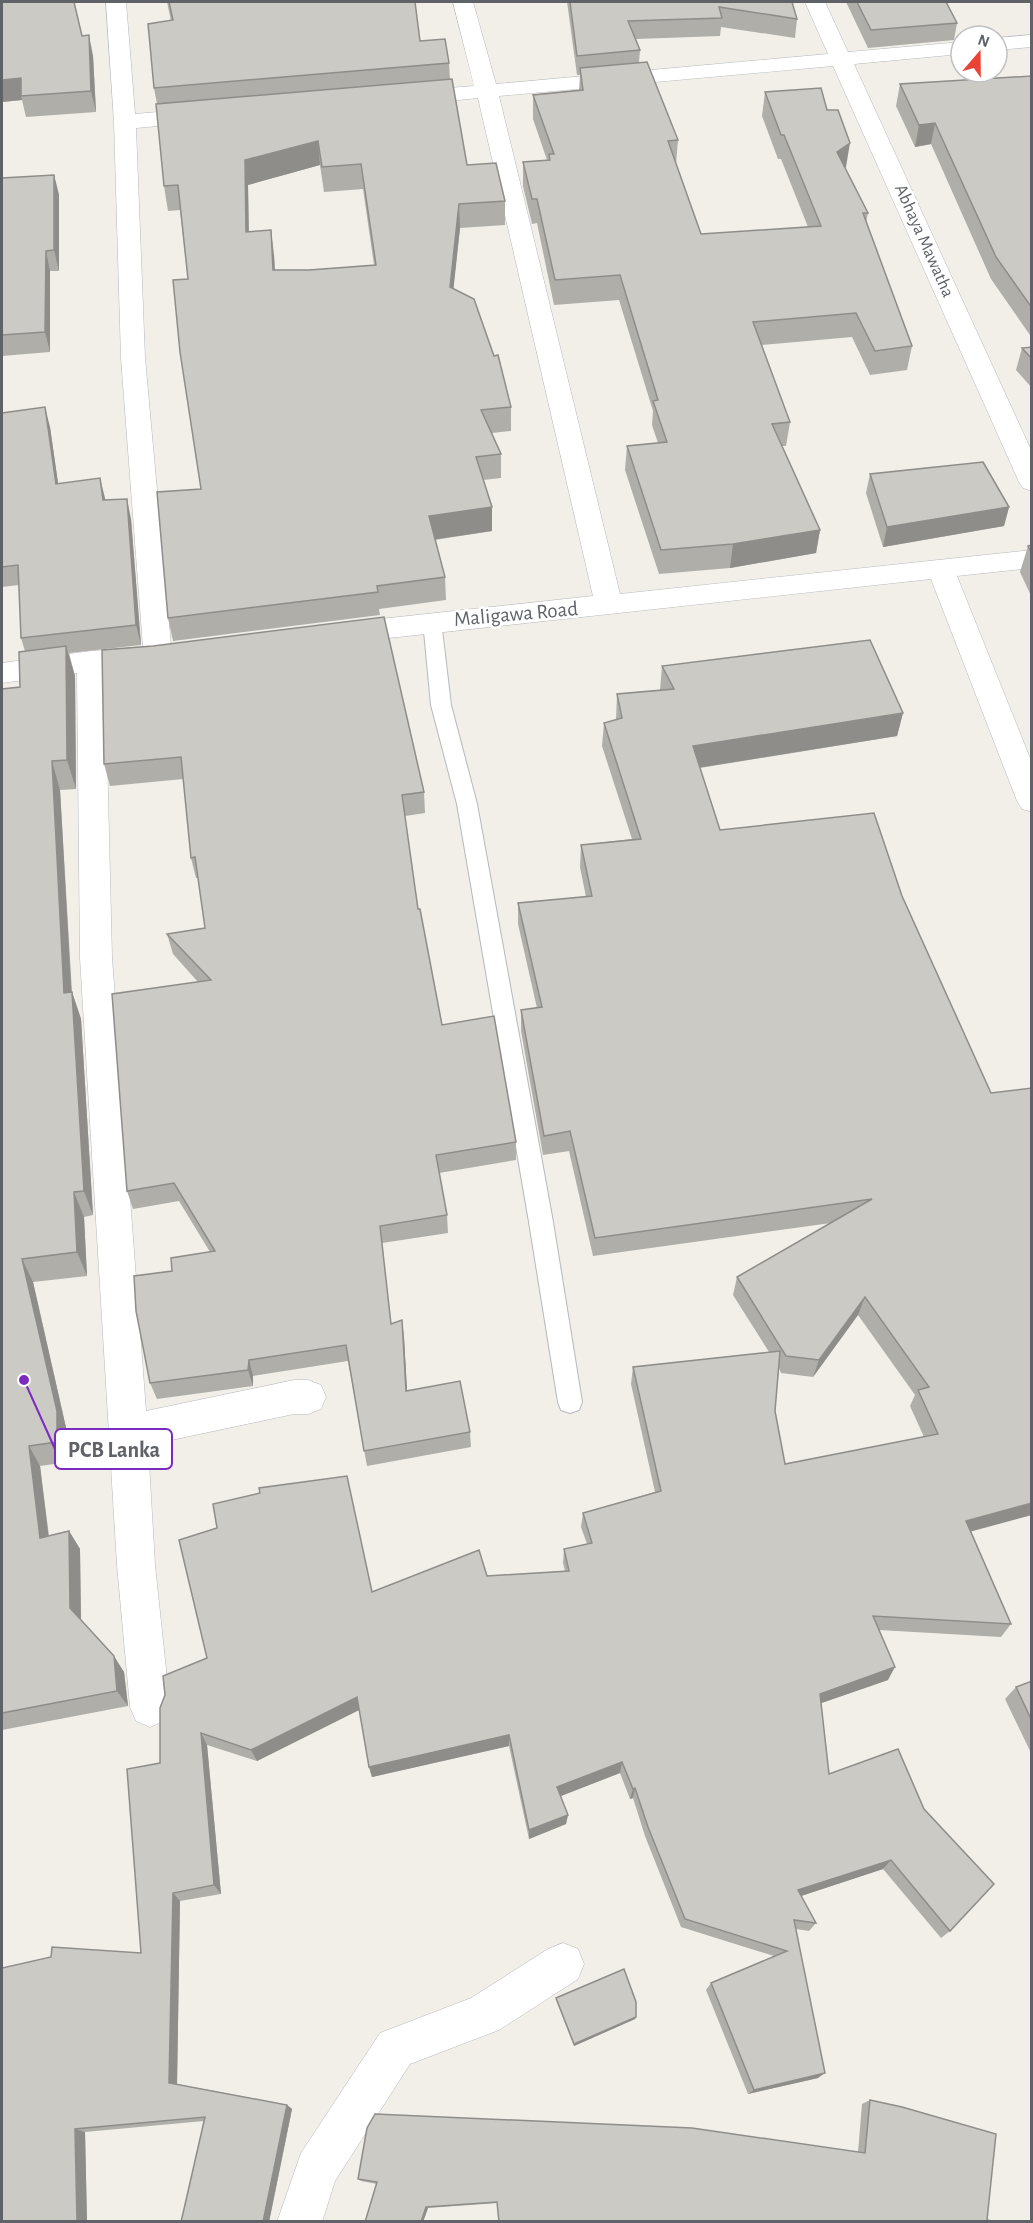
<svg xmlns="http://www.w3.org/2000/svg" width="1033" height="2223" viewBox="0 0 1033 2223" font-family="'Alegreya Sans',sans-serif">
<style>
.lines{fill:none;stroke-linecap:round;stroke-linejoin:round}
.lane-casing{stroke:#b5b8bc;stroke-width:2}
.street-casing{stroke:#b5b8bc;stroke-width:1}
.lane{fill:#fff;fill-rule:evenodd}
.street{fill:#fff;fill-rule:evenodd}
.wall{fill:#afaea9;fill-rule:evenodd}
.shaded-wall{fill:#8f8d8a}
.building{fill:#cccac5;stroke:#8f8d8a;stroke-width:1.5;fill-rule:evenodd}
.labels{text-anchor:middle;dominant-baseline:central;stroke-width:5;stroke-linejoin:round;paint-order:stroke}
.far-street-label{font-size:18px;fill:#5f6368;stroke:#fff}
.street-label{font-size:21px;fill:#5f6368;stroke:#fff}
.leader{fill:none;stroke:#7b2cbf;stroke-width:2}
.callout-dot{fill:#7b2cbf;stroke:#fff;stroke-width:2}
.callout{fill:#fff;stroke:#7b2cbf;stroke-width:2}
.callout-label{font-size:22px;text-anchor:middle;font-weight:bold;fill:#5f6368}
</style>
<rect width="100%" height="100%" fill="#f1efe8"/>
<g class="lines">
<defs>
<path id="lane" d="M432 614 439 616 441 621 451 705 477 804 553 1222 582 1402 579 1410 570 1413 561 1410 558 1402 529 1222 457 804 431 705 423 621 425 616Z"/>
<g id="street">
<path d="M106 2H126L135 114 203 108 211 110 214 115 211 120 203 122 136 128 145 358 172 656 168 663 158 666 105 670 112 958 146 1411 294 1380H308L321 1385 326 1397 321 1409 308 1414H294L148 1445 155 1565 170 1707 164 1721 150 1727 136 1721 130 1707 117 1565 80 958 77 673 2 683V663L91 651 143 647 121 358 114 122Z"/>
<path d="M453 2H473L496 84 828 54 805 2H825L848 52 961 42V54L854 64 1032 452V491L1023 488 1019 482 833 66 499 96 620 594 1032 550V568L957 576 1032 763V812L1022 809 1017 801 931 579 343 643 333 640 329 633 333 626 343 623 593 596 478 98 410 105 402 103 399 98 402 93 410 91 474 86Z"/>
<path d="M1032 35V47L997 50V38Z"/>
<path d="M563 1943 578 1949 584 1964 578 1979 499 2030 410 2064 335 2181 322 2222H277L301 2153 380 2033 471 1998 548 1949Z"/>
</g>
</defs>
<!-- lane casing -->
<use href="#lane" class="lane-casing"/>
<!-- street casing -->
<use href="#street" class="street-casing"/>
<!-- lane -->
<use href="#lane" class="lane"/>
<!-- street -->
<use href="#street" class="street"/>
</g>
<!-- wall -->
<g class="wall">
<path d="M167 2H415L420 41 449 63 450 79 467 165 505 201V225L460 228 453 289 511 407V431L492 433 501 454V478L483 480 492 531 435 540 445 577 446 600 379 609 380 615 173 641 168 618 201 489 188 279 180 210 168 211 164 186 157 104 154 88 171 21ZM320 165 324 192 363 189 374 265 309 270H275L274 255 249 231 248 185Z"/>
<path d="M567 2H792L797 19 795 38 721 27 720 36 636 39 640 50 639 62 678 140 676 164 701 234 808 227 781 159H778L762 116 765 92 846 167 845 168 868 213 866 223 912 346 907 370 870 375 852 337 761 345 790 422 786 446H782L820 530 816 553 730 568 659 574 625 470 627 446 658 443 652 425 653 411 619 300 554 305 537 223 532 224 523 186V162L547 160 533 119V95L579 90 580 75H577Z"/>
<path d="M846 2H955L947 3 957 23 954 40 868 48Z"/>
<path d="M82 36 93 56 96 112 26 117 22 100 2 102Z"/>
<path d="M1032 76V338L991 279 931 144 915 147 896 106 900 84Z"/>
<path d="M54 175 59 195V271H50V352L2 356V178Z"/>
<path d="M1032 347V388L1016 370 1022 348Z"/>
<path d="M2 413 50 427 58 483 105 500 131 519 141 645 69 653 75 676 76 789 60 790 72 992 81 1019 93 1215 84 1217 87 1276 33 1282 67 1432 68 1462 40 1466 49 1536 69 1531 80 1549 81 1620 124 1672 128 1706 2 1730V689L20 687 25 651 21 638 19 585 2 587Z"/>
<path d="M870 474 1009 507 1004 526 883 547 866 493Z"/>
<path d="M1032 545V598L1020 572 1028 546Z"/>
<path d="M102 650 424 792 425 813 405 816 418 909 442 1025 516 1142V1160L439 1173 447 1215 448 1233 382 1243 391 1323 404 1337 407 1391 470 1432 471 1447 367 1466 348 1361 253 1376V1386L157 1399 150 1383 172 1271 210 1252 179 1201 133 1209 127 1191 198 982 173 954 167 934 205 928 198 878H196L191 858 183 779 110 786 104 764Z"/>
<path d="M662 666 903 713 897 736 700 768 720 830 874 813 971 1531 1011 1624 1001 1637 879 1630 888 1680 821 1703 829 1774 950 1931 941 1938 883 1869 801 1896 816 1923 809 1931 796 1929 818 2078 748 2094 706 1990 711 1983 774 1956 681 1927 645 1836 633 1798 630 1799 620 1773 560 1796 568 1815 566 1824 529 1839 509 1746 372 1777 369 1767 359 1710 257 1761 207 1745 221 1894 180 1901 177 2084 287 2105 292 2109 269 2222H181L204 2121 85 2132 87 2222H2L141 1953 160 1763 372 1592 487 1576 565 1571 563 1563 564 1549 587 1544 581 1527 583 1513 655 1492 631 1384 633 1367 769 1352 733 1295 737 1277 831 1223 593 1256 569 1151 543 1155 521 1031V1010L537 1008 518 924V903L586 897 580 867 581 845 632 839 602 746 604 723 616 720 617 694 660 690ZM858 1315 915 1395 910 1406 924 1437 785 1464 775 1411 779 1368 781 1373 813 1377Z"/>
<path d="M1032 1681V1755L1005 1699 1016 1687Z"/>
<path d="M556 1998 635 2019 574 2046 556 2000Z"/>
<path d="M870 2100 987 2220 498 2203 428 2208 423 2222H365L377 2184 361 2181 358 2179 858 2152 862 2104Z"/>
</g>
<!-- shaded-wall -->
<g class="shaded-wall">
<path d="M89 35 93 56 96 112 91 91Z"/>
<path d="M21 78V96L22 100 2 102V80Z"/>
<path d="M935 123 931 144 915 147 919 125Z"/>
<path d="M318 141 320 165 248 185 249 256 246 232 245 160Z"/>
<path d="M850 143 846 167 833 176 837 152Z"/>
<path d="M54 175 59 195V271L54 250Z"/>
<path d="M459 204 460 228 451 312 450 287Z"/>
<path d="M271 230 274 255 276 294 273 270Z"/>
<path d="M46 251 50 271V352L45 332Z"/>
<path d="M45 407 50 427 61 504 56 484Z"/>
<path d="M100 478 105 498 108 520 103 500Z"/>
<path d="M127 499 131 519 141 645 136 625Z"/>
<path d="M492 507V531L430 540 429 516Z"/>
<path d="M1009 507 1004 526 883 547 887 527Z"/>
<path d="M820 530 816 553 730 568 733 544Z"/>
<path d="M66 646 75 676 76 789 67 760Z"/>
<path d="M903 713 897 736 690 769 693 746Z"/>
<path d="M52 761 60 790 73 1020 64 993Z"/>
<path d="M72 992 81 1019 93 1215 84 1191Z"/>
<path d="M74 1192 84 1217 87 1276 77 1252Z"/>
<path d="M22 1259 33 1282 67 1432 68 1462 57 1442Z"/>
<path d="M865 1297 858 1315 813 1377 819 1360Z"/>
<path d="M402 1320 404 1337 408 1407 406 1391Z"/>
<path d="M249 1360 253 1376V1386L248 1370Z"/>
<path d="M29 1446 40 1466 51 1557 40 1538Z"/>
<path d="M1032 1503V1515L958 1535 966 1521Z"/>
<path d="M69 1531 80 1549 81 1625 70 1608Z"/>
<path d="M114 1656 124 1672 128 1706 117 1691Z"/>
<path d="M895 1667 888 1680 813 1706 820 1694Z"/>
<path d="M357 1697 361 1709 257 1761 251 1750Z"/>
<path d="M201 1733 207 1745 221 1894 214 1885Z"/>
<path d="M509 1735V1746L372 1777 369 1767Z"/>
<path d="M622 1762 620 1773 556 1798 557 1787Z"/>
<path d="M635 1788 633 1798 630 1799 633 1789Z"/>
<path d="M568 1815 566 1824 529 1839V1830Z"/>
<path d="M891 1860 883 1869 792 1899 798 1890Z"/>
<path d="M173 1893 180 1901 177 2087 169 2083Z"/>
<path d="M636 2017 635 2019 574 2046V2044Z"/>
<path d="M825 2073 818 2078 748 2094 754 2090Z"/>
<path d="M287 2105 292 2109 269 2222H263Z"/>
<path d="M75 2129 85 2132 87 2222H77Z"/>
<path d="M426 2207 428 2208 423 2222H421Z"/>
</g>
<!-- building -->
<g class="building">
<path d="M2 2H74L82 36 89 35 91 91 21 96V78L2 80Z"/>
<path d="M169 2H415L420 41 445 39 449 63 154 88 148 24 173 20Z"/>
<path d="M570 2H792L797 19 719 7 722 18 628 21 640 50 577 56Z"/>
<path d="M857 2H946L957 23 871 30Z"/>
<path d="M647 62 678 140 668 141 701 234 821 226 784 135H781L765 92 821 88 827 110H838L850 143 837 152 868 213H863L912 346 875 351 856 313 753 322 790 422 772 424 820 530 733 544 661 550 627 446 667 442 653 401 658 400 620 275 555 280 537 199H532L523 162 550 160 549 154H554L533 95 583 90 580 68Z"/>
<path d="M1032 76V308L996 257 935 123 919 125 900 84Z"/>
<path d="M452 79 467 165 496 163 505 201 459 204 450 287 474 299 494 356 498 355 511 407 481 410 501 454 476 457 492 507 429 516 445 577 377 586 378 592 168 618 157 492 201 489 180 352 173 280 188 279 178 185 164 186 156 104ZM318 141 322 167 361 164 376 265 309 270H273L271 230 246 232 245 160Z"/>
<path d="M54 175V250L46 251 45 332 2 335V178Z"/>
<path d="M1032 347V359L1022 348Z"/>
<path d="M45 407 56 484 100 478 103 500 127 499 136 625 21 638 18 565 2 567V413Z"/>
<path d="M983 462 1009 507 887 527 870 474Z"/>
<path d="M1032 545V554L1028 546Z"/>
<path d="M384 617 424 792 402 795 418 909H420L442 1025 494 1016 516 1142 436 1155 447 1215 380 1226 391 1324 402 1320 406 1391 460 1381 470 1432 364 1451 346 1345 249 1360 248 1370 150 1383 136 1311 134 1276 172 1271 171 1258 215 1251 174 1183 127 1191 112 994 211 980 167 934 205 928 195 857 191 858 181 757 104 764 102 650 153 646Z"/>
<path d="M870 640 903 713 693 746 720 830 874 813 902 896 991 1093 1032 1088V1503L966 1521 1011 1624 873 1616 895 1667 820 1694 829 1774 898 1749 924 1809 994 1884 950 1931 891 1860 798 1890 816 1923 794 1920 825 2073 754 2090 711 1983 787 1951 685 1919 648 1827 635 1788 633 1789 622 1762 557 1787 568 1815 529 1830 509 1735 369 1767 357 1697 251 1750 201 1733 214 1885 173 1893 169 2083 287 2105 263 2222H181L205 2117 75 2129 77 2222H2V1968L51 1957 52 1947 141 1953 127 1769 160 1763V1708L165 1695 163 1676 207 1658 179 1540 217 1528 213 1504 260 1493 259 1488 347 1476 372 1592 479 1550 487 1576 569 1571 564 1549 592 1543 583 1513 661 1491 633 1367 780 1351 775 1411 785 1464 938 1434 918 1390 929 1387 865 1297 819 1360 786 1356 737 1277 872 1199 595 1238 570 1131 544 1136 521 1010 542 1007 518 903 592 896 581 845 641 839 604 723 622 718 617 694 674 689 662 666Z"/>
<path d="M66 646 67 760 52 761 64 993 72 992 84 1191 74 1192 77 1252 22 1259 57 1411V1442L29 1446 40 1538 69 1531 70 1608 114 1656 117 1691 2 1713V689L20 687 19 652Z"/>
<path d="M1032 1681V1721L1016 1687Z"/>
<path d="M624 1969 636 2002V2017L574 2044 556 1998Z"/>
<path d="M870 2100 902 2107 996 2134 987 2220 997 2222H499L497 2202 426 2207 421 2222H365L377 2182 358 2179 367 2128 375 2114 692 2128 865 2153Z"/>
</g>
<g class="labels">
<!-- far-street labels -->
<g class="far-street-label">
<text transform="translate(924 241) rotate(66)">Abhaya Mawatha</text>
</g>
<!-- street labels -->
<g class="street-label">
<text transform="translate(516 614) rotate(-5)">Maligawa Road</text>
</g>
</g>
<!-- callouts -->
<path class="leader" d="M24 1380L55 1449"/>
<circle class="callout-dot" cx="24" cy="1380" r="6"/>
<rect class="callout" x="55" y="1429" width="117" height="40" rx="6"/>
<g class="callout-label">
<text x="114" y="1457">PCB Lanka</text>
</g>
<!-- border -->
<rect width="1033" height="2223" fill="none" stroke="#5f6368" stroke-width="6"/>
<!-- north arrow -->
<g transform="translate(979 54) rotate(20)"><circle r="28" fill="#ffffff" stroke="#bfc1c3" stroke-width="1.5"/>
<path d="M0-4.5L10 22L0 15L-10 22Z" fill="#ea4335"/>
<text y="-9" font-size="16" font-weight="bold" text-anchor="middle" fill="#5f6368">N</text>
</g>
</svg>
